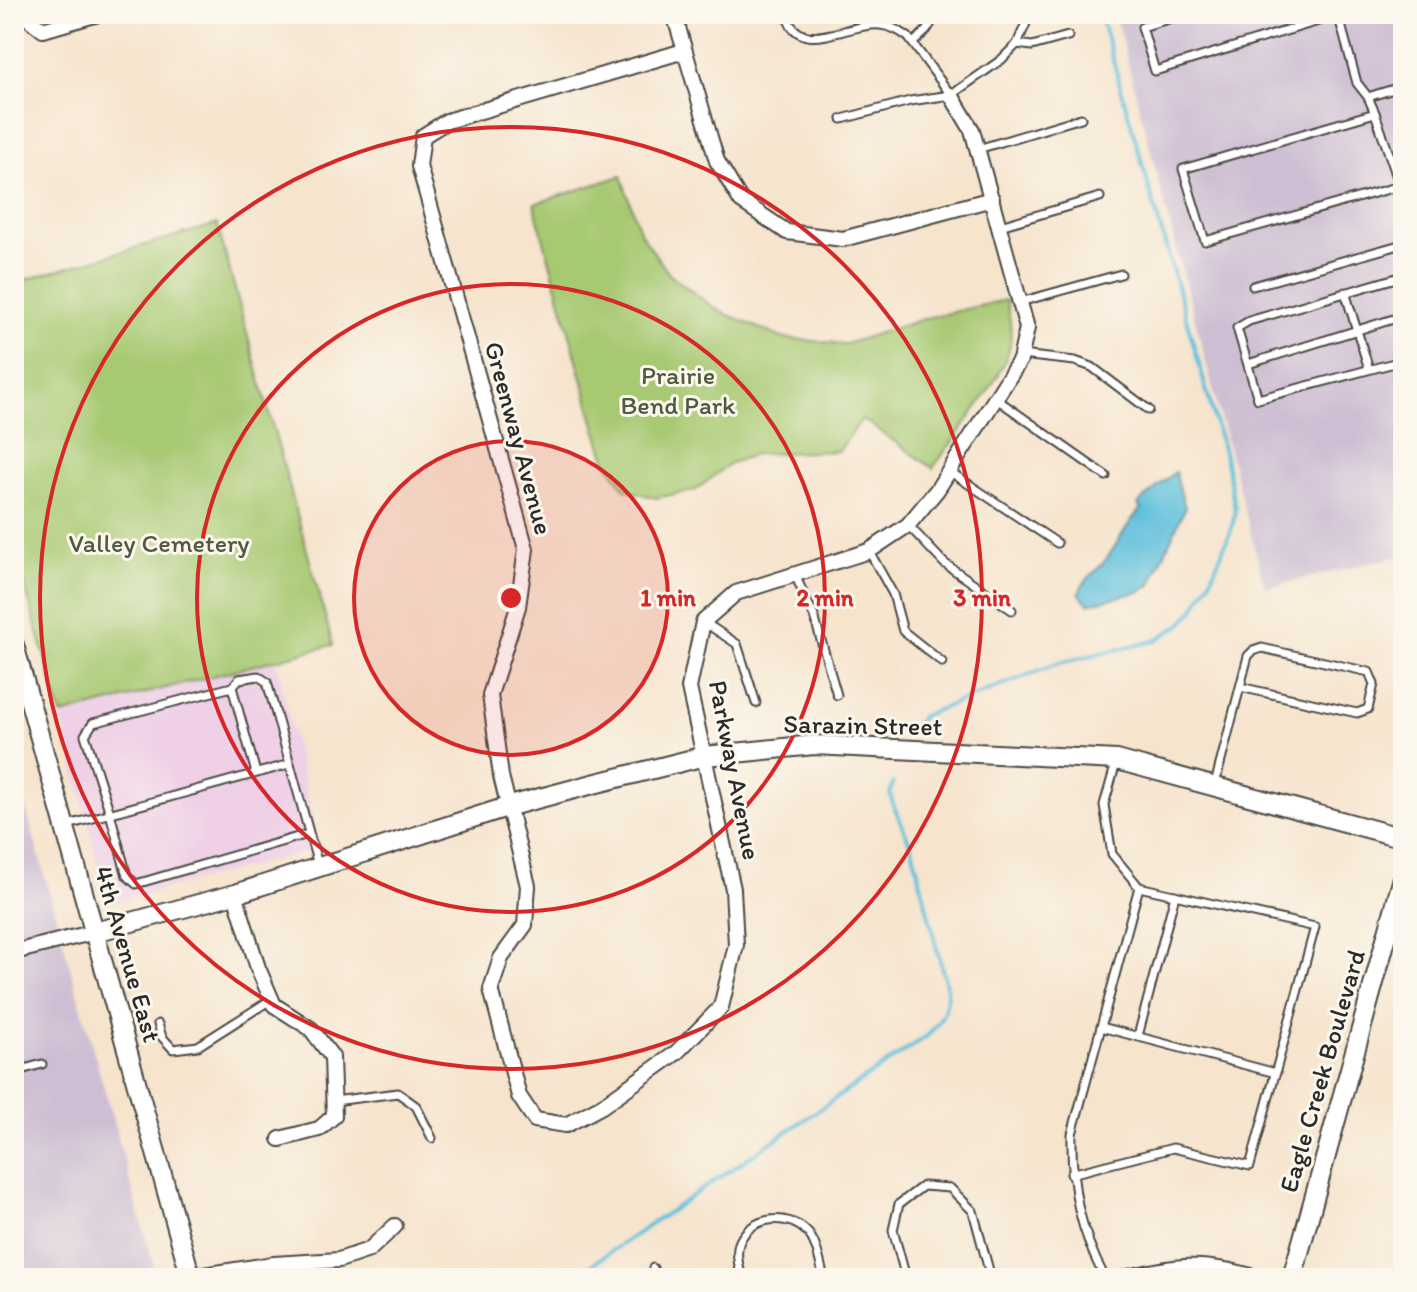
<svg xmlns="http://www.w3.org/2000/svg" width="1417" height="1292" viewBox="0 0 1417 1292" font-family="Itim,sans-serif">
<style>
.built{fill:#efd0e7}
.industrial{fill:#cdbed3}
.green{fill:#a7c972;stroke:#697a4e;stroke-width:2}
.water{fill:#5ec0dc;stroke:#447684;stroke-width:2}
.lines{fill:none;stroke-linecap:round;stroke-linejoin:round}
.stream{stroke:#5ec0dc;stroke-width:4}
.lane-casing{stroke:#494743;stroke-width:11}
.street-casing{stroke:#494743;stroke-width:18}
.secondary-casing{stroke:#494743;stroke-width:22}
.lane{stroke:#fff;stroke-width:7}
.street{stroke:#fff;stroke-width:14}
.secondary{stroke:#fff;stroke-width:18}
.ring{fill:none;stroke:#d62828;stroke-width:4}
.labels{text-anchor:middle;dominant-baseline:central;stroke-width:6;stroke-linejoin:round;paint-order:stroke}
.park-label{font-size:26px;fill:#505a40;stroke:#fbf7ec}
.street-label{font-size:26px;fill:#2b2b2b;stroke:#fbf7ec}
.centre{fill:#d62828;stroke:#fbf7ec;stroke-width:4}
.ring-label{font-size:24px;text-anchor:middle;font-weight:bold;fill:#d62828;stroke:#fbf7ec;stroke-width:6;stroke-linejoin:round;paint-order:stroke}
</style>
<rect width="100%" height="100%" fill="#fbf7ec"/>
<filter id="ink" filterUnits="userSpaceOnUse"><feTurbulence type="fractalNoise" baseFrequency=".0125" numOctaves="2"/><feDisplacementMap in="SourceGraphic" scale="16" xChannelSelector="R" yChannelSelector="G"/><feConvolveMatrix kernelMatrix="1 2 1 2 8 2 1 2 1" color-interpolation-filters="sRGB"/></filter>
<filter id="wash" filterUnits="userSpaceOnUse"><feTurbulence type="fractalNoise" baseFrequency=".006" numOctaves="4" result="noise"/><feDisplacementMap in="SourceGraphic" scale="32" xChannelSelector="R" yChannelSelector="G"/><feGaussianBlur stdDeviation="1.8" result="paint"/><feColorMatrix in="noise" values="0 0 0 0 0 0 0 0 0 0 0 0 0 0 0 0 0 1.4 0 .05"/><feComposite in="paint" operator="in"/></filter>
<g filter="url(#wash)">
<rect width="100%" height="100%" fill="#f6e4cd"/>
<!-- built -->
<path class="built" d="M276 660 319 848 108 904 61 715Z"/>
<!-- industrial -->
<g class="industrial">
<path d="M1115 14H1403V555L1265 588Z"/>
<path d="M14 766 157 1278H14Z"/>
</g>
<!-- green -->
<g class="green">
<path d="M621 176 641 234 669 274 717 310 782 338 846 344 926 318 1006 300C1010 316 1013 334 1009 350 1000 381 953 440 933 468L862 419 839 451 755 454 729 464 696 490 656 498 624 489 606 460 594 422 534 204Z"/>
<path d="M217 224 333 645 61 715 14 547V283Z"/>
</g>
<!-- water -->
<path class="water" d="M1175 472 1185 508 1150 586 1139 592 1088 604 1079 593C1084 578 1098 571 1107 558 1119 542 1127 523 1141 509L1138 505 1142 500Z"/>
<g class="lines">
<!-- stream -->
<g class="stream">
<path d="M914 727 922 716 1059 663 1154 641 1182 624 1194 610 1210 581 1232 528 1235 509 1225 456 1100 14"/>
<path d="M572 1278 927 1036C941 1021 948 1009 947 989L912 848 893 804 890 793 893 783"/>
</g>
</g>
</g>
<g filter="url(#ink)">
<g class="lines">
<defs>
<g id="lane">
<path d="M786 14C799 59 847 22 880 25 891 26 900 31 908 37L951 95"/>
<path d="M1185 14 1142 27 1155 71 1338 15"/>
<path d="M1338 14 1357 83 1368 97"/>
<path d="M913 43 926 31 937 14"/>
<path d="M1017 44 1032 46 1068 36"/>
<path d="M1403 86 1368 97 1375 113 1183 169 1205 241 1403 185"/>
<path d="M1375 113 1400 186"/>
<path d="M842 119 910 101 951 95 1001 60 1017 44 1030 14"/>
<path d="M978 149 1081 118"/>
<path d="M1000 226 1100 197"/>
<path d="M1253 286 1403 244"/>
<path d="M1345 292 1369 369"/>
<path d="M1020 302 1121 274"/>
<path d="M1021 355 1075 361 1092 367 1149 410"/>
<path d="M1403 360 1398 362 1403 371"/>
<path d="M1398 362 1258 399 1237 328 1249 321 1403 276"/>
<path d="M1248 364 1403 316"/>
<path d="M995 398 1106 476"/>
<path d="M949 471 1057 543"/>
<path d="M909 526 944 563 1012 610"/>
<path d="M869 551 893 594 903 631 942 662"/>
<path d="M794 573 814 616 837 695"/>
<path d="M704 622 737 644 756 703"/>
<path d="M232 687 239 679 258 676 267 682 290 764"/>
<path d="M256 773 232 687 93 723 85 735 110 813 127 876 136 884 308 834"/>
<path d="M1215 784 1248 656 1253 651 1262 648 1369 672 1374 684 1368 709 1357 713 1240 687"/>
<path d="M68 825 290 764 318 865"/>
<path d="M158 1024 162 1037 173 1049 198 1046 272 999"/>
<path d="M1101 1027 1276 1073"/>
<path d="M1138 1036 1175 895"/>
<path d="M14 1072 42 1064"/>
<path d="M334 1101 398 1093 416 1106 432 1138"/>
<path d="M1071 1174 1173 1148 1250 1166 1315 927 1139 887"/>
<path d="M653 1268 656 1278"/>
<path d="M742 1278C739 1267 735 1252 740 1241 752 1216 787 1213 806 1231 817 1241 820 1264 824 1278"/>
<path d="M906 1278 893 1230 899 1204 923 1186 950 1188 973 1211 991 1278"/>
<path d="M1105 1278C1080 1231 1071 1188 1072 1134L1139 887 1112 854 1104 805 1116 763"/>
</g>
<g id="street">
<path d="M23 14 43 30 98 14"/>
<path d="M674 14 717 161 741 201 787 232 843 239 992 199"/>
<path d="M684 51 447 121 423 136 419 166 526 549 518 607 490 695 501 776 528 886 525 925 501 958 491 989 519 1096 535 1120 566 1125 602 1106 676 1053 721 1007 736 945 733 889 689 688 703 622 736 593 869 551 908 525 937 490 1020 360 1027 328 972 130 951 95"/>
<path d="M235 894 258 968 274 1005 311 1029 332 1057 334 1116 319 1129 280 1139"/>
<path d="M14 952 95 932"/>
<path d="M191 1277 274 1264 339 1260 369 1250 395 1226"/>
<path d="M1124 1278C1180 1265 1201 1261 1258 1278"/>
</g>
<g id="secondary">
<path d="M14 645 191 1278"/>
<path d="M95 932 235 894 510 806 593 784 705 756 814 745 1117 760 1403 838"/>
<path d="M1292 1278 1403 878"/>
</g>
</defs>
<!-- lane casing -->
<use href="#lane" class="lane-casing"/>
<!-- street casing -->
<use href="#street" class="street-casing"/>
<!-- secondary casing -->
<use href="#secondary" class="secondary-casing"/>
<!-- lane -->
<use href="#lane" class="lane"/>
<!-- street -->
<use href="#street" class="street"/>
<!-- secondary -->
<use href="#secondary" class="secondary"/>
</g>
</g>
<!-- distance rings -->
<circle cx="511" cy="598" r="157" fill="#d62828" fill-opacity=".12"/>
<g class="ring">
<circle cx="511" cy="598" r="157"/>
<circle cx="511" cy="598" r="314"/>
<circle cx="511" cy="598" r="471"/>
</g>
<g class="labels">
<!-- park labels -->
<g class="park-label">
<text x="678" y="375">Prairie<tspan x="678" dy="30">Bend Park</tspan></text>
<text x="159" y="543">Valley Cemetery</text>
</g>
<!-- street labels -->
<g class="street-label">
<text transform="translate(519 438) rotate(75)">Greenway Avenue</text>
<text transform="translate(863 725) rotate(1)">Sarazin Street</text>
<text transform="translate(735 770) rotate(79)">Parkway Avenue</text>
<text transform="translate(128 954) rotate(74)">4th Avenue East</text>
<text transform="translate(1322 1071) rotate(-74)">Eagle Creek Boulevard</text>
</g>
</g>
<circle cx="511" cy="598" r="12" class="centre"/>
<g class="ring-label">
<text x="668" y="606">1 min</text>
<text x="825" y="606">2 min</text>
<text x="982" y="606">3 min</text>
</g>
<!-- margin -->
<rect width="1417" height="1292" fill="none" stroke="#fbf7ec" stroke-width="48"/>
</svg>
